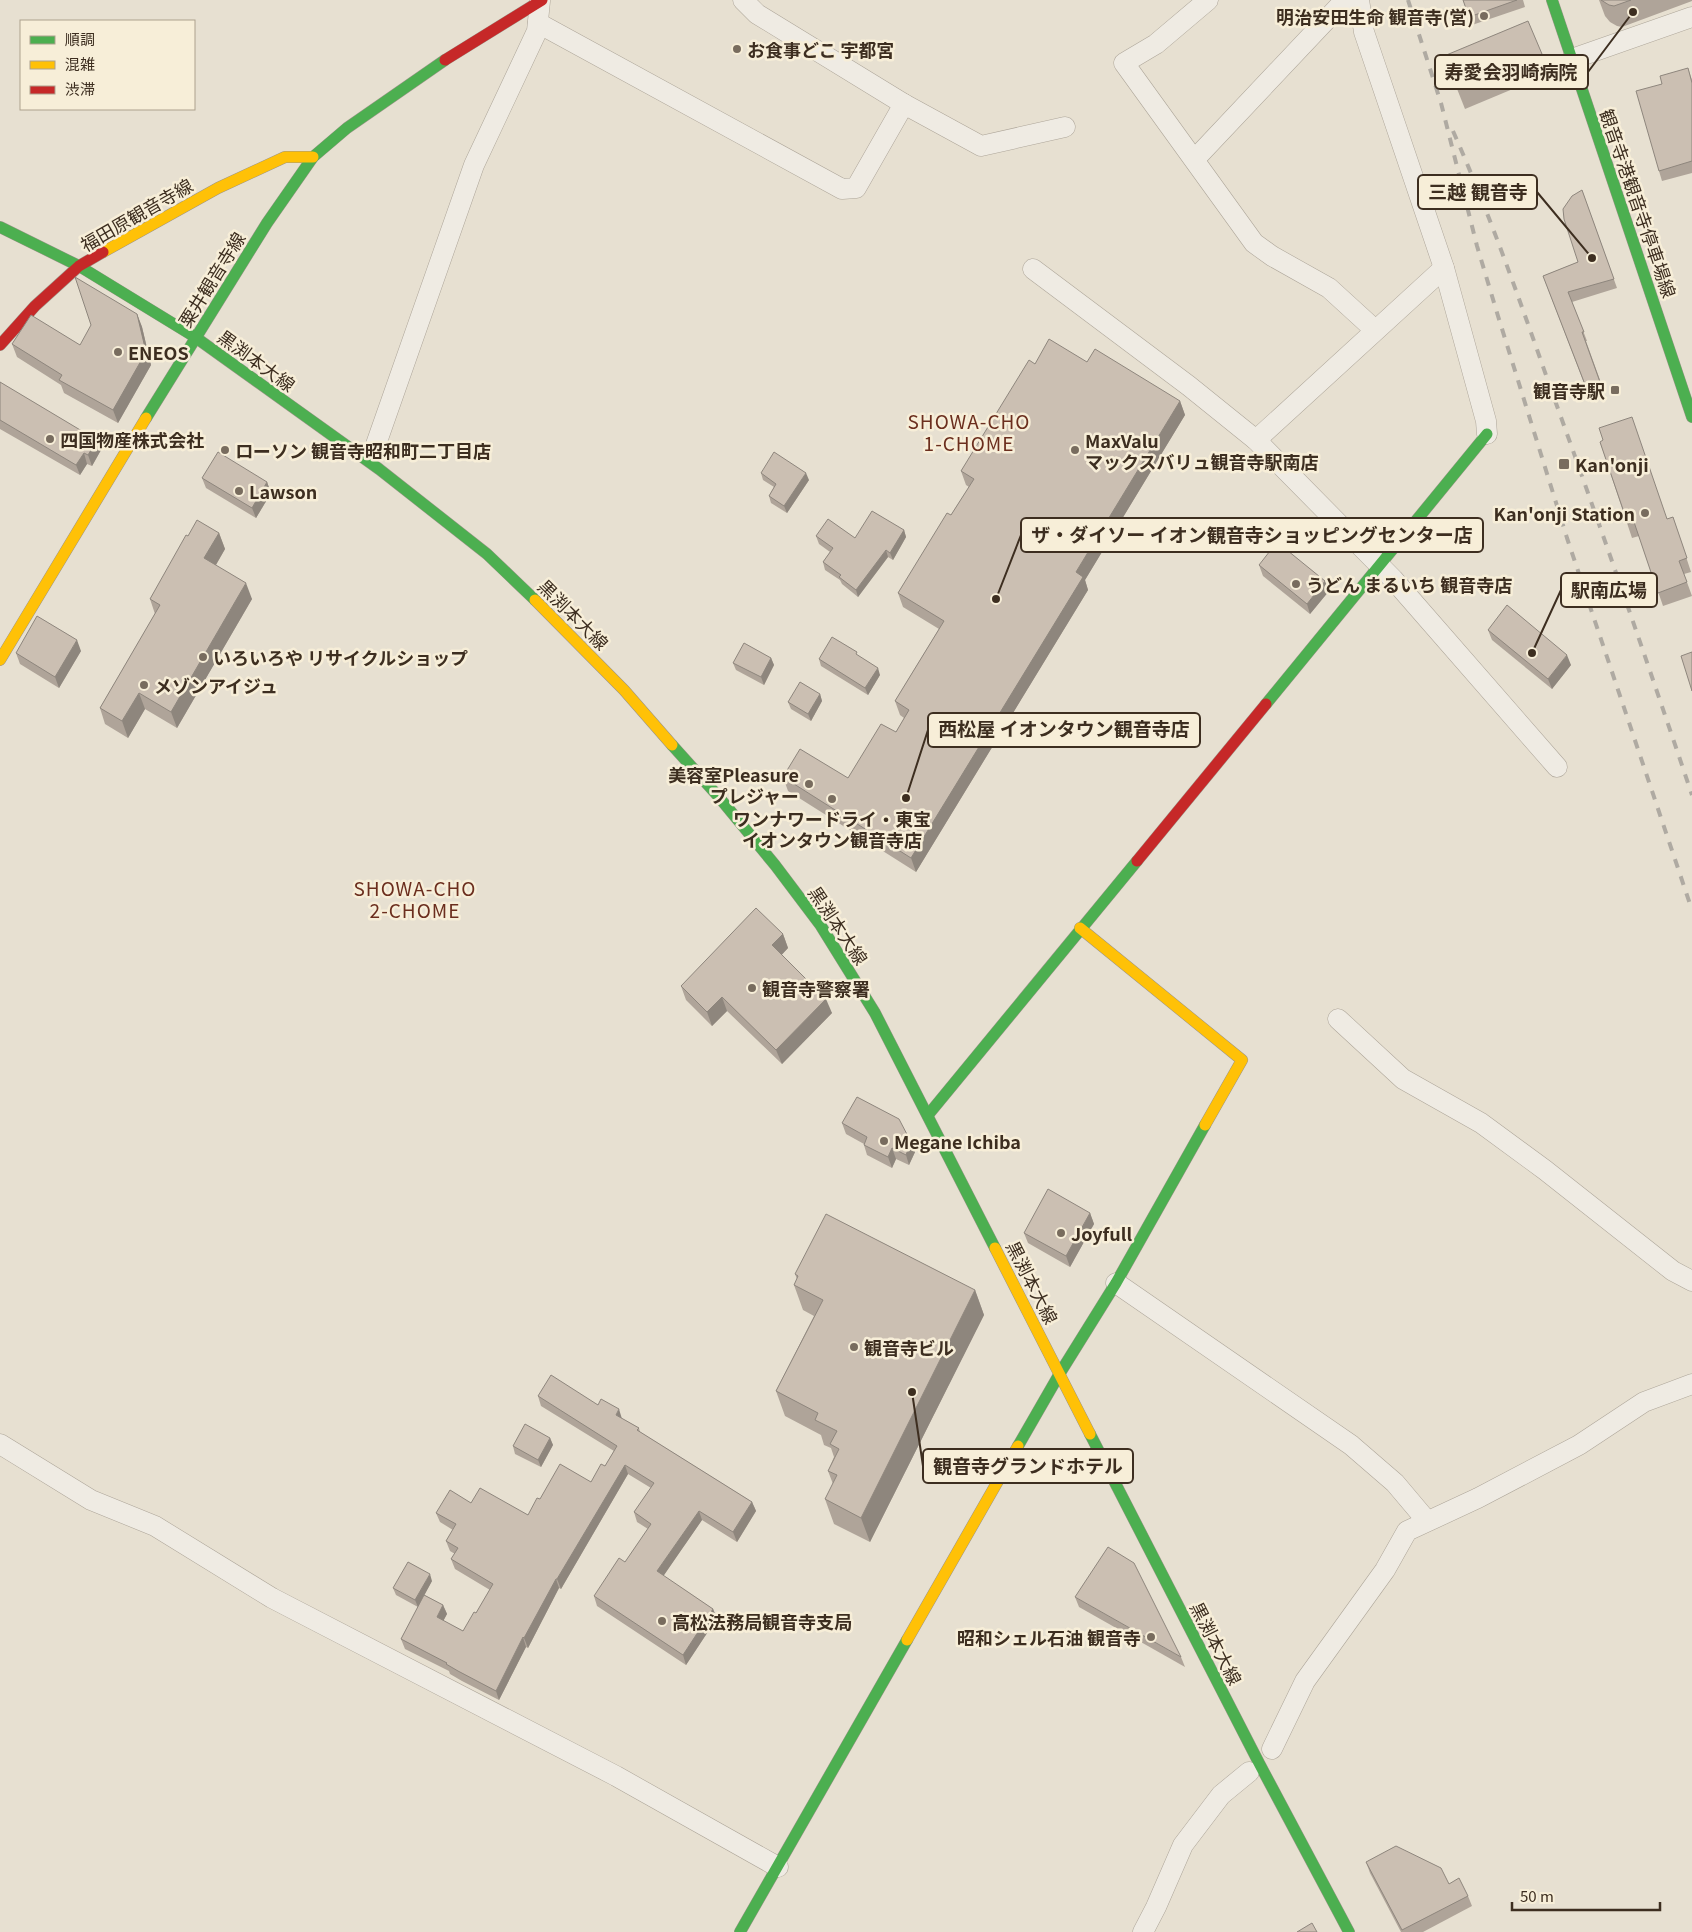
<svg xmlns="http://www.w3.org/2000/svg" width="1692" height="1932" viewBox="0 0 1692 1932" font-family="Georgia,'Noto Sans JP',serif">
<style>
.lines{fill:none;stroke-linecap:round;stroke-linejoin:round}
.street-casing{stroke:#ada599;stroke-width:21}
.fast-casing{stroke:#9c958a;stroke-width:12}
.slow-casing{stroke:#9c958a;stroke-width:12}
.jam-casing{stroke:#9c958a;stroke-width:12}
.street{stroke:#efebe3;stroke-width:20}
.fast{stroke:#4caf50;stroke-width:11}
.slow{stroke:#ffc107;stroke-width:11}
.jam{stroke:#c62828;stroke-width:11}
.rail{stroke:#afaaa2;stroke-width:4;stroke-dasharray:9 9;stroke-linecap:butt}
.wall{fill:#afa499}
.shaded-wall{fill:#8e867d}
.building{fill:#cbbfb2;stroke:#8e867d}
.poi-dot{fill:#786c5e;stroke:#f7eed8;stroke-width:2}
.labels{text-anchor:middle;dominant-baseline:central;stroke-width:5;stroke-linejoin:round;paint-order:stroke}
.poi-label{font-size:18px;font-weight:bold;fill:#3d2e20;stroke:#f7eed8;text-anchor:start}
.street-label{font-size:18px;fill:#3d2e20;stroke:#f7eed8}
.neighbourhood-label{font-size:19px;letter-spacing:1px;fill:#6b2e1e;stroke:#f7eed8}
.leader{fill:none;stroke:#3d2e20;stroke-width:2}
.callout-dot{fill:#3d2e20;stroke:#f7eed8;stroke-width:2}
.callout{fill:#f7eed8;stroke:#3d2e20;stroke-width:2}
.callout-label{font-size:19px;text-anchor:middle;font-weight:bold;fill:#3d2e20}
</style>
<rect width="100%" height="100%" fill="#e7e0d1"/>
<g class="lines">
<defs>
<g id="street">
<path d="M743 0 757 14 904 104 981 146 1065 127"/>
<path d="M1208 0 1156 44 1124 63 1254 243 1272 256 1329 288 1375 330"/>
<path d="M1359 0 1364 32 1444 268 1486 421 1487 434"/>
<path d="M538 23 842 189 856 188 904 104"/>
<path d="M1572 59 1692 17"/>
<path d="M1195 159 1345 0"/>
<path d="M1033 269 1189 386 1256 440 1393 579 1557 767"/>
<path d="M1256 440 1444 268"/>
<path d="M374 450 474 165 537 31 540 1"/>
<path d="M1338 1019 1403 1079 1481 1123 1545 1170 1673 1271 1692 1281"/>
<path d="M1116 1283 1351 1445 1395 1483 1427 1521"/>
<path d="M0 1444 91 1500 155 1526 272 1598 616 1776 778 1867"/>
<path d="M1272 1749 1305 1681 1385 1570 1407 1531 1478 1498 1579 1445 1644 1402 1692 1384"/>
<path d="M1143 1932 1156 1907 1183 1845 1221 1795 1249 1772"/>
</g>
<g id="fast">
<path d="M1552 0 1692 417"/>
<path d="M0 227 79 266 195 337 379 469 487 554 535 600"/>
<path d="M146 418 267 223 313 157 347 128 445 60"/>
<path d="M1266 704 1487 434"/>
<path d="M672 745 718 796 775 865 821 926 875 1013 995 1248"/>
<path d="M928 1115 1137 861"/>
<path d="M1090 1434 1259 1763 1349 1932"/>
<path d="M1018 1446 1060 1373 1116 1283 1205 1125"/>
<path d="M740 1932 907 1640"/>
</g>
<g id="slow">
<path d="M103 252 218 188 285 157H313"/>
<path d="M535 600 624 690 672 745"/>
<path d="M0 660 146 418"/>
<path d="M1080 928 1242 1060 1205 1125"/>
<path d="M995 1248 1090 1434"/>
<path d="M907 1640 1018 1446"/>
</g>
<g id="jam">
<path d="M445 60 542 0"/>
<path d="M0 345 35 306 79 266 103 252"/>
<path d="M1137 861 1266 704"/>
</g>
</defs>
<!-- street casing -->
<use href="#street" class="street-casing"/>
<!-- fast casing -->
<use href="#fast" class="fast-casing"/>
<!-- slow casing -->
<use href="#slow" class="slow-casing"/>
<!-- jam casing -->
<use href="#jam" class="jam-casing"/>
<!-- street -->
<use href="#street" class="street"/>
<!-- fast -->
<use href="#fast" class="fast"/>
<!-- slow -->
<use href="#slow" class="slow"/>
<!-- jam -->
<use href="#jam" class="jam"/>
<!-- rail -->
<g class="rail">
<path d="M1408 0 1441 103 1477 246 1498 316 1567 538 1692 910"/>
<path d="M1453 131C1491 217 1522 307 1553 395 1601 528 1647 661 1692 795"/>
</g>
</g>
<!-- wall -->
<g class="wall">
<path d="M1463 0H1523L1525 7 1472 25Z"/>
<path d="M1599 0H1692V1L1622 27 1617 26 1610 22 1605 16Z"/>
<path d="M1542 54 1549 74 1465 109 1444 56Z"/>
<path d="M1688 68 1692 80V173L1662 181 1659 171 1662 84Z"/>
<path d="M1582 190 1617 288 1572 302 1587 341H1586L1604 391 1589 396 1543 276 1578 262Z"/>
<path d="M137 314 142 327 151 365 118 423 64 393 61 385 17 357 12 344 80 345Z"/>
<path d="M1087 362 1180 401 1185 415 1085 580 1088 590 916 872 788 791 783 777 848 778 896 732 904 718 900 715 895 701 939 629 903 607 898 593 951 515 969 487 966 485 961 471 1035 364Z"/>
<path d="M0 382 101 450 92 466 87 464 80 475 0 429Z"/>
<path d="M1600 442 1667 519 1673 517 1691 572 1684 574 1692 596 1663 606 1639 536 1632 538Z"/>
<path d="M761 473 809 480 787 513 771 503 769 496 774 487 763 480Z"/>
<path d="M202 478 267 482 271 493 256 518 206 488Z"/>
<path d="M904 530 906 537 893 560 888 557 858 597 842 584 840 580 825 570 823 562 830 552 819 544 816 536 855 538Z"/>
<path d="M219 533 225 549 216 565 252 599 177 728 145 709 128 738 105 724 100 708 155 614 150 599 188 536Z"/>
<path d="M1259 565 1329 591 1310 614 1263 576Z"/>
<path d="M1488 630 1571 665 1552 689 1492 640Z"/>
<path d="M81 651 59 688 20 664 16 653Z"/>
<path d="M859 656 880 675 868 695 821 666 819 659Z"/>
<path d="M771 658 774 665 764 685 736 670 733 663Z"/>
<path d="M820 694 822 701 811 721 791 709 788 702Z"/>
<path d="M783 934 788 948 781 955 832 1013 782 1064 727 1011 712 1026 686 1000 681 986Z"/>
<path d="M842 1123 915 1152 909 1165 896 1159 892 1168 867 1155 864 1145V1144L846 1134Z"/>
<path d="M1090 1213 1094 1224 1070 1267 1028 1243 1024 1233Z"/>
<path d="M795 1274 975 1290 984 1315 870 1542 834 1524 825 1499 833 1484 828 1471 834 1457 831 1448 824 1445 821 1435 785 1416 776 1391 814 1316 803 1310 794 1285 797 1279Z"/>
<path d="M538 1396 598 1405 639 1428 640 1432 752 1502 756 1511 737 1542 702 1520 663 1576 713 1609 717 1618 686 1665 597 1606 594 1596 625 1562 648 1529 637 1522 634 1512 651 1488 628 1474 561 1589 559 1588 528 1648 526 1647 499 1700 462 1681 450 1674 449 1671 405 1649 401 1639 418 1607 396 1595 393 1588 432 1581 424 1595 443 1605 447 1614 443 1621 463 1631 476 1613 490 1590 455 1569 451 1559 455 1554 450 1551 446 1541 453 1530 440 1522 436 1513 471 1503 528 1515 540 1499 591 1482 605 1466 614 1451 541 1406Z"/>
<path d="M550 1438 553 1445 541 1467 515 1454 513 1446Z"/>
<path d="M1075 1597 1181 1657 1185 1667 1079 1607Z"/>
<path d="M1366 1862 1449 1884 1468 1896 1472 1906 1423 1932H1401L1370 1873Z"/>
</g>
<!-- shaded-wall -->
<g class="shaded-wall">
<path d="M137 314 142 327 151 365 118 423 113 410Z"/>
<path d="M1180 401 1185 415 1085 580 1088 590 916 872 911 858 1076 572Z"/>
<path d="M97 440 101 450 92 466 88 455Z"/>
<path d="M84 453 87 464 80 475 76 465Z"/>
<path d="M806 473 809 480 787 513 784 506Z"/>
<path d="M267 482 271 493 256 518 252 508Z"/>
<path d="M904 530 906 537 893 560 890 553Z"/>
<path d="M219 533 225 549 210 575 204 558Z"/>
<path d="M886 550 888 557 858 597 856 590Z"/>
<path d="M1325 581 1329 591 1310 614 1307 604Z"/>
<path d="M246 583 252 599 177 728 171 712Z"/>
<path d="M77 640 81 651 59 688 55 677Z"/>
<path d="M1567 655 1571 665 1552 689 1548 679Z"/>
<path d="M771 658 774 665 764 685 761 677Z"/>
<path d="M878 668 880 675 868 695 865 688Z"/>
<path d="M139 693 145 709 128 738 122 721Z"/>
<path d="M820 694 822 701 811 721 808 714Z"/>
<path d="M783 934 788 948 777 960 772 945Z"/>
<path d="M722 997 727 1011 712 1026 707 1012Z"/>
<path d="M826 999 832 1013 782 1064 776 1050Z"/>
<path d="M911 1142 915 1152 909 1165 906 1155Z"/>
<path d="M892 1148 896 1159 892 1168 888 1157Z"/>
<path d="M1090 1213 1094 1224 1070 1267 1066 1256Z"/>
<path d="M975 1290 984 1315 870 1542 861 1518Z"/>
<path d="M619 1409 622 1419 616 1415Z"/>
<path d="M550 1438 553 1445 541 1467 538 1460Z"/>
<path d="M625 1465 628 1474 561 1589 557 1579Z"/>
<path d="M752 1502 756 1511 737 1542 733 1532Z"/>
<path d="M699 1511 702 1520 660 1581 657 1571Z"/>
<path d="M430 1574 432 1581 418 1607 415 1600Z"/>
<path d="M556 1579 559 1588 528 1648 524 1638Z"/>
<path d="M443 1605 447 1614 440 1627 437 1617Z"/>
<path d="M713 1609 717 1618 686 1665 683 1655Z"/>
<path d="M523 1637 526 1647 499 1700 496 1691Z"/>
</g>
<!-- building -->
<g class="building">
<path d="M1463 0H1517L1469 17Z"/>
<path d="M1601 0H1631L1614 6 1609 5Z"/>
<path d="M1528 21 1542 54 1458 88 1444 56Z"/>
<path d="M1688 68 1692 83V161L1659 171 1636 91 1662 84 1660 76Z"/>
<path d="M1582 190 1614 279 1568 292 1584 332H1582L1600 382 1586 387 1543 276 1578 262 1564 219 1563 209 1572 196Z"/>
<path d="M75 277 137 314 146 352 113 410 59 380 62 375 12 344 31 315 80 345 91 325Z"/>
<path d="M1049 339 1087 362 1095 349 1180 401 1076 572 1083 577 911 858 783 777 800 749 848 778 881 724 896 732 909 710 895 701 944 621 898 593 947 513 951 515 974 479 961 471 1029 360 1035 364Z"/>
<path d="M0 382 97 440 88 455 84 453 76 465 0 420Z"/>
<path d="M1632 417 1667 519 1673 517 1687 558 1679 561 1687 582 1658 593 1634 522 1628 524 1600 442 1603 440 1599 428Z"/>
<path d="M218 452 267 482 252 508 202 478Z"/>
<path d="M774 452 806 473 784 506 769 496 776 484 761 473Z"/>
<path d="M872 511 904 530 890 553 886 550 856 590 839 577 841 575 823 562 833 548 816 536 828 519 855 538Z"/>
<path d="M197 520 219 533 204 558 246 583 171 712 139 693 122 721 100 708 160 605 150 599 186 535 188 536Z"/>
<path d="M1277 542 1325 581 1307 604 1259 565Z"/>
<path d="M1507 605 1567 655 1548 679 1488 630Z"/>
<path d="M37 616 77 640 55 677 16 653Z"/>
<path d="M832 637 857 652 856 654 878 668 865 688 819 659Z"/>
<path d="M744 643 771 658 761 677 733 663Z"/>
<path d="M1692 652V691L1681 656Z"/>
<path d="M800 682 820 694 808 714 788 702Z"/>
<path d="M756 908 783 934 772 945 826 999 776 1050 722 997 707 1012 681 986Z"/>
<path d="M857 1097 899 1119 911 1142 906 1155 892 1148 888 1157 864 1145 867 1137 842 1123Z"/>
<path d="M1048 1189 1090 1213 1066 1256 1024 1233Z"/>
<path d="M826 1214 975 1290 861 1518 825 1499 837 1475 828 1471 839 1449 830 1444 837 1431 815 1420 818 1413 776 1391 823 1300 794 1285 798 1276 795 1274Z"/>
<path d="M551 1375 598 1405 601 1399 619 1409 616 1415 639 1428 637 1430 752 1502 733 1532 699 1511 657 1571 713 1609 683 1655 594 1596 619 1558 625 1562 651 1524 634 1512 654 1483 625 1465 557 1579H556L524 1638 523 1637 496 1691 458 1671 446 1664 447 1663 401 1639 424 1595 443 1605 437 1617 463 1631 474 1612 476 1613 493 1584 451 1559 458 1548 446 1541 456 1524 436 1513 450 1490 471 1503 480 1488 528 1515 537 1498 540 1499 560 1464 591 1482 601 1464 605 1466 617 1446 538 1396Z"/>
<path d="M525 1424 550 1438 538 1460 513 1446Z"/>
<path d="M1108 1547 1134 1563 1181 1657 1075 1597Z"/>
<path d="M408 1562 430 1574 415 1600 393 1588Z"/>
<path d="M1396 1846 1441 1868 1449 1884 1459 1878 1468 1896 1402 1930 1366 1862Z"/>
<path d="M1312 1923 1317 1932H1297Z"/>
</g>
<!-- markers -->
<g class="poi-dot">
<circle cx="1484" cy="16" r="5"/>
<circle cx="737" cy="49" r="5"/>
<circle cx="118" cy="352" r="5"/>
<rect x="1610" y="385" width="10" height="10" rx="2.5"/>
<circle cx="50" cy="439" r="5"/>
<circle cx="225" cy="450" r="5"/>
<circle cx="1075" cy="450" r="5"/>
<rect x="1558" y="458" width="12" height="12" rx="2.5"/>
<circle cx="239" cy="491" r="5"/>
<circle cx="1645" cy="513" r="5"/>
<circle cx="1296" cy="584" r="5"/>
<circle cx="203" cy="657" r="5"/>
<circle cx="144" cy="685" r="5"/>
<circle cx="809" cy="784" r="5"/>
<circle cx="832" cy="799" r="5"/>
<circle cx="752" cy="988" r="5"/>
<circle cx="884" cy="1141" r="5"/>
<circle cx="1061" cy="1233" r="5"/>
<circle cx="854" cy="1347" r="5"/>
<circle cx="662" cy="1621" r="5"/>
<circle cx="1151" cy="1637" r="5"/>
</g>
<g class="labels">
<!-- poi labels -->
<g class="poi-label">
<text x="1474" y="16" text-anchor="end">明治安田生命 観音寺(営)</text>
<text x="747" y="49">お食事どこ 宇都宮</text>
<text x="128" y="352">ENEOS</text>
<text x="1605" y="390" text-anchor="end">観音寺駅</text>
<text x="60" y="439">四国物産株式会社</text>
<text x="1085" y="440">MaxValu<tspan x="1085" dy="21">マックスバリュ観音寺駅南店</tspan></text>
<text x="235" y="450">ローソン 観音寺昭和町二丁目店</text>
<text x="1575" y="464">Kan'onji</text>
<text x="249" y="491">Lawson</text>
<text x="1635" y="513" text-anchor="end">Kan'onji Station</text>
<text x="1306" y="584">うどん まるいち 観音寺店</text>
<text x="213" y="657">いろいろや リサイクルショップ</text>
<text x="154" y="685">メゾンアイジュ</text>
<text x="799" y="774" text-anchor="end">美容室Pleasure<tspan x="799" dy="21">プレジャー</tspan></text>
<text x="832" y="818" text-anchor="middle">ワンナワードライ・東宝<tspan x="832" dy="21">イオンタウン観音寺店</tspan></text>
<text x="762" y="988">観音寺警察署</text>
<text x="894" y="1141">Megane Ichiba</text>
<text x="1071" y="1233">Joyfull</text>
<text x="864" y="1347">観音寺ビル</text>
<text x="672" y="1621">高松法務局観音寺支局</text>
<text x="1141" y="1637" text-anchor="end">昭和シェル石油 観音寺</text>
</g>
<!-- street labels -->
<g class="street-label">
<text transform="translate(1639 203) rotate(71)">観音寺港観音寺停車場線</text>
<text transform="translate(136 214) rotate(-30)">福田原観音寺線</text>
<text transform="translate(211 279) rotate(-58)">粟井観音寺線</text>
<text transform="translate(257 360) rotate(36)">黒渕本大線</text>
<text transform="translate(574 614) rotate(45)">黒渕本大線</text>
<text transform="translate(839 925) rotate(56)">黒渕本大線</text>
<text transform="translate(1033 1282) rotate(63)">黒渕本大線</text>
<text transform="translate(1217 1643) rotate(63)">黒渕本大線</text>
</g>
<!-- neighbourhood labels -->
<g class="neighbourhood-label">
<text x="969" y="420">SHOWA-CHO<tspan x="969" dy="22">1-CHOME</tspan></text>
<text x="415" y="887">SHOWA-CHO<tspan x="415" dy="22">2-CHOME</tspan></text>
</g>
</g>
<!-- callouts -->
<path class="leader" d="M1633 12L1588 72M1592 258L1537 192M996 599L1021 535M1532 653L1561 590M906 798L928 730M912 1392L923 1466"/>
<g class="callout-dot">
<circle cx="1633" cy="12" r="5"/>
<circle cx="1592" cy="258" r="5"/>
<circle cx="996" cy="599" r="5"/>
<circle cx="1532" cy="653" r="5"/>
<circle cx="906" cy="798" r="5"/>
<circle cx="912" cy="1392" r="5"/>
</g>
<g class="callout">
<rect x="1435" y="55" width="153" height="34" rx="5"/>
<rect x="1418" y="175" width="119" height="34" rx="5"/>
<rect x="1021" y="518" width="462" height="34" rx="5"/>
<rect x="1561" y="573" width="96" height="34" rx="5"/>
<rect x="928" y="713" width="272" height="34" rx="5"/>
<rect x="923" y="1449" width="210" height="34" rx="5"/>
</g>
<g class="callout-label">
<text x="1511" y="79">寿愛会羽崎病院</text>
<text x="1478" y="199">三越 観音寺</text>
<text x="1252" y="542">ザ・ダイソー イオン観音寺ショッピングセンター店</text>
<text x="1609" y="597">駅南広場</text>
<text x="1064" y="736">西松屋 イオンタウン観音寺店</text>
<text x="1028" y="1473">観音寺グランドホテル</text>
</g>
<!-- legend -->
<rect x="20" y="20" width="175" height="90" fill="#f7eed8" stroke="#ada18e"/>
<rect x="30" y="36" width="25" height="8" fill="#4caf50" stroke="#ada18e"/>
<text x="65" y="45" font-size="15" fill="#3d2e20">順調</text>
<rect x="30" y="61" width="25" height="8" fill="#ffc107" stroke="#ada18e"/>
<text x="65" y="70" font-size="15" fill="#3d2e20">混雑</text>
<rect x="30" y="86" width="25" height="8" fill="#c62828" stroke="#ada18e"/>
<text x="65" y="95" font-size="15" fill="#3d2e20">渋滞</text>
<!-- scale -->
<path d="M1512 1902v8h148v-8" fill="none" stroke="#3d2e20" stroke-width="2.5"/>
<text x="1520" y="1902" font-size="15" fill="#3d2e20" stroke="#f7eed8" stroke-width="4" paint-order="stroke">50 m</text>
</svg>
